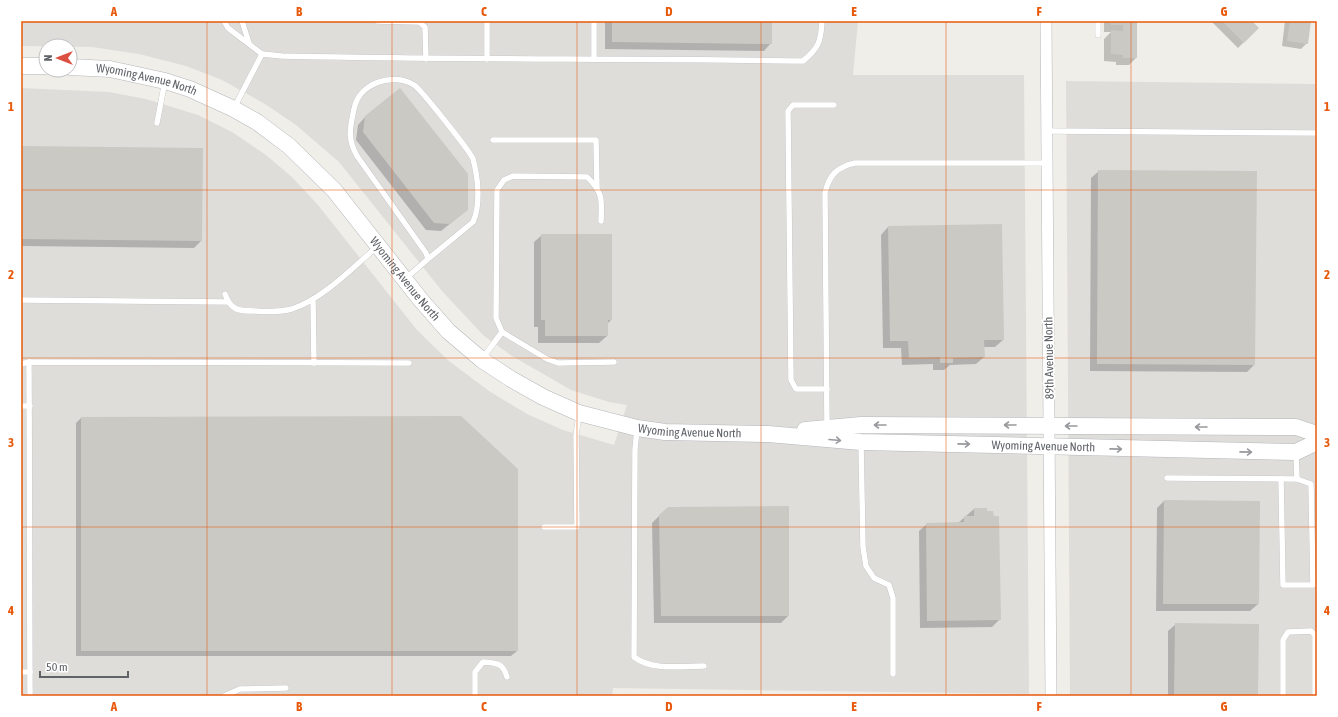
<svg xmlns="http://www.w3.org/2000/svg" width="1338" height="717" viewBox="0 0 1338 717" font-family="'Asap Condensed',sans-serif">
<style>
.industrial{fill:#dfddda}
.shadow{fill:#0003}
.building{fill:#cbc9c4}
.lines{fill:none;stroke-linecap:round;stroke-linejoin:round}
.lane-casing{stroke:#b5b7bb;stroke-width:6}
.street-casing{stroke:#b5b7bb;stroke-width:12}
.secondary-casing{stroke:#b4b6bb;stroke-width:17}
.lane{stroke:#fff;stroke-width:5.5}
.street{stroke:#fff;stroke-width:11}
.secondary{stroke:#fff;stroke-width:16}
.oneway{stroke:#97999c}
.grid{fill:none;stroke:#e8590c;stroke-width:1;stroke-opacity:0.55}
.labels{text-anchor:middle;dominant-baseline:central;stroke-width:3.5;stroke-linejoin:round;paint-order:stroke}
.street-label{font-size:12px;fill:#5f6267;stroke:#fff}
.neatline{fill:none;stroke:#e8590c;stroke-width:1.5}
.grid-label{font-size:13px;text-anchor:middle;font-weight:bold;fill:#e8590c}
</style>
<rect width="100%" height="100%" fill="#f0eee8"/>
<!-- industrial -->
<g class="industrial">
<path d="M21 21H858L853 75H1024L1029 694 613 688 612 696H21V88L109 92 146 99 198 115 232 132 266 155 292 177 318 205 417 330 449 361 489 391 527 414 563 430 614 445 627 405 609 402 571 390 512 356 484 336 442 291 339 162 296 125 265 104 222 80 186 66 139 54 92 47 21 46Z"/>
<path d="M1066 81 1317 84V696H1070Z"/>
</g>
<!-- shadow -->
<g class="shadow">
<path d="M605 21H771V43L764 51 605 49Z"/>
<path d="M1104 21H1136V58L1129 65H1116V62L1104 61V39L1111 32H1104Z"/>
<path d="M1211 21H1250L1258 28 1238 48Z"/>
<path d="M1285 21H1310L1307 43 1301 49 1282 46Z"/>
<path d="M365 117 467 210 441 231 426 230 356 140 358 125Z"/>
<path d="M21 147 201 241 194 248 21 246Z"/>
<path d="M1099 171 1254 365 1247 372 1090 371 1091 178Z"/>
<path d="M888 227 1003 340 995 347H983L984 357 976 364 950 365 944 370H933V364L902 365 901 348H883L881 235Z"/>
<path d="M542 235 611 320 607 324V336L599 343H538V327H534V242Z"/>
<path d="M81 418 517 651 511 656H76V423Z"/>
<path d="M1164 501 1259 502 1258 604 1250 611H1156L1157 508Z"/>
<path d="M788 507V616L781 623H654L652 523 660 515Z"/>
<path d="M974 509 1000 619 992 627 920 628 919 531 927 524 958 523Z"/>
<path d="M1176 624 1257 696H1168V631Z"/>
</g>
<!-- building -->
<g class="building">
<path d="M612 21H772V44L612 42Z"/>
<path d="M1111 21H1137V58H1123V55L1111 54V30L1123 31V25H1111Z"/>
<path d="M1222 21H1252L1259 28 1244 43Z"/>
<path d="M1290 21H1311L1308 44 1287 41Z"/>
<path d="M400 88 468 174V210L449 224 434 223 363 132 365 116Z"/>
<path d="M21 146 203 148 202 241 21 239Z"/>
<path d="M1098 170 1257 171 1255 365 1097 364Z"/>
<path d="M1002 224 1004 340H984L985 357 953 358V363H940V357L909 358 908 341H890L888 226Z"/>
<path d="M541 234H612V320H608V336H545V320H541Z"/>
<path d="M461 416 518 469V651H81V417Z"/>
<path d="M1164 500 1260 501 1259 604H1163Z"/>
<path d="M789 506V616H661L659 515 668 507Z"/>
<path d="M974 508H987V511H993L994 516H999L1001 620 927 621 926 523 964 522V516H974Z"/>
<path d="M1175 623 1259 624 1258 696H1174Z"/>
</g>
<g class="lines">
<defs>
<g id="lane">
<path d="M224 21 228 28 262 54 282 56C456 60 629 58 803 61 819 48 821 41 822 21"/>
<path d="M242 21 249 43"/>
<path d="M377 21 419 22 425 27 426 59"/>
<path d="M1098 21V35"/>
<path d="M594 58V21"/>
<path d="M487 59V21"/>
<path d="M234 108 262 54"/>
<path d="M157 123 165 81"/>
<path d="M1046 131 1317 133"/>
<path d="M493 140H596L597 187"/>
<path d="M601 221C602 200 603 192 587 177L513 176 504 180 497 190 496 318 502 332 547 359 558 363 614 362"/>
<path d="M405 279 428 259 426 253 357 156C347 138 350 128 354 109 359 83 392 72 414 85 420 88 472 154 473 159 478 177 481 205 473 222L428 259"/>
<path d="M225 294C231 311 239 311 255 311 268 312 280 312 292 309 323 299 353 267 378 246"/>
<path d="M21 300 228 302"/>
<path d="M313 300 314 363"/>
<path d="M482 359 502 332"/>
<path d="M29 362 30 696"/>
<path d="M21 364 29 362 409 363"/>
<path d="M827 389H796L791 380 788 111 793 105H834"/>
<path d="M21 406H30"/>
<path d="M827 426 825 193C829 175 837 167 855 163H1046"/>
<path d="M637 430 635 449 634 657C652 671 682 666 704 666"/>
<path d="M861 443 863 547 866 566 874 578 889 585 893 598V674"/>
<path d="M1167 478 1297 479 1296 453"/>
<path d="M1281 479 1283 585H1313L1311 484 1297 479"/>
<path d="M544 527H577L576 435 579 415"/>
<path d="M21 672H30"/>
<path d="M224 696 240 689 286 688"/>
<path d="M475 696V672L483 662C497 663 503 663 507 677"/>
<path d="M1283 696V640L1288 632 1311 631 1315 635V696"/>
</g>
<path id="street" d="M1046 21 1051 696"/>
<g id="secondary">
<path d="M21 66H46"/>
<path id="s1" d="M70 67 110 69 165 81 190 89 234 109 257 122 289 146 334 190 420 299 448 331 482 360 511 379 543 397 579 413 637 428 665 432 768 434 861 442 1296 452 1317 442"/>
<path d="M805 430 861 425 1296 427 1317 434"/>
</g>
</defs>
<!-- lane casing -->
<use href="#lane" class="lane-casing"/>
<!-- street casing -->
<use href="#street" class="street-casing"/>
<!-- secondary casing -->
<use href="#secondary" class="secondary-casing"/>
<!-- lane -->
<use href="#lane" class="lane"/>
<!-- street -->
<use href="#street" class="street"/>
<!-- secondary -->
<use href="#secondary" class="secondary"/>
</g>
<!-- one-way arrows -->
<defs><path id="oneway-shaft" d="M-6 0H5M1.5-3L5.5 0L1.5 3" fill="none" stroke-width="1.6" stroke-linecap="round" stroke-linejoin="round"/></defs>
<g class="oneway">
<use href="#oneway-shaft" transform="translate(880 425) rotate(180)"/>
<use href="#oneway-shaft" transform="translate(1010 425) rotate(180)"/>
<use href="#oneway-shaft" transform="translate(1071 426) rotate(-180)"/>
<use href="#oneway-shaft" transform="translate(1201 427) rotate(-180)"/>
<use href="#oneway-shaft" transform="translate(835 440) rotate(5)"/>
<use href="#oneway-shaft" transform="translate(964 444) rotate(1)"/>
<use href="#oneway-shaft" transform="translate(1116 449) rotate(1)"/>
<use href="#oneway-shaft" transform="translate(1246 452) rotate(1)"/>
</g>
<!-- grid -->
<path class="grid" d="M207 21V696M392 21V696M577 21V696M761 21V696M946 21V696M1131 21V696M21 190H1317M21 358H1317M21 527H1317"/>
<g class="labels">
<!-- street labels -->
<g class="street-label">
<text stroke="none"><textPath href="#s1" startOffset="78">Wyoming Avenue North</textPath></text>
<text stroke="none"><textPath href="#s1" startOffset="414">Wyoming Avenue North</textPath></text>
<text transform="translate(1049 358) rotate(-91)">89th Avenue North</text>
<text stroke="none"><textPath href="#s1" startOffset="750">Wyoming Avenue North</textPath></text>
<text stroke="none"><textPath href="#s1" startOffset="1104">Wyoming Avenue North</textPath></text>
</g>
</g>
<!-- border -->
<rect width="1338" height="717" fill="none" stroke="#ffffff" stroke-width="44"/>
<!-- north arrow -->
<g transform="translate(58 58) rotate(270)"><circle r="19" fill="#ffffff" stroke="#bfc0c2"/>
<path d="M0-3L7 15L0 10L-7 15Z" fill="#dc5041"/>
<text y="-6" font-size="11" font-weight="bold" text-anchor="middle" fill="#5f6267">N</text>
</g>
<!-- scale -->
<path d="M40 671v6h88v-6" fill="none" stroke="#5f6267" stroke-width="2"/>
<text x="46" y="671" font-size="12" fill="#5f6267" stroke="#ffffff" stroke-width="3" paint-order="stroke">50 m</text>
<rect x="22" y="22" width="1294" height="673" class="neatline"/>
<g class="grid-label">
<text x="114" y="16">A</text>
<text x="299" y="16">B</text>
<text x="484" y="16">C</text>
<text x="669" y="16">D</text>
<text x="854" y="16">E</text>
<text x="1039" y="16">F</text>
<text x="1224" y="16">G</text>
<text x="11" y="111">1</text>
<text x="1327" y="111">1</text>
<text x="11" y="279">2</text>
<text x="1327" y="279">2</text>
<text x="11" y="447">3</text>
<text x="1327" y="447">3</text>
<text x="11" y="615">4</text>
<text x="1327" y="615">4</text>
<text x="114" y="711">A</text>
<text x="299" y="711">B</text>
<text x="484" y="711">C</text>
<text x="669" y="711">D</text>
<text x="854" y="711">E</text>
<text x="1039" y="711">F</text>
<text x="1224" y="711">G</text>
</g>
</svg>
